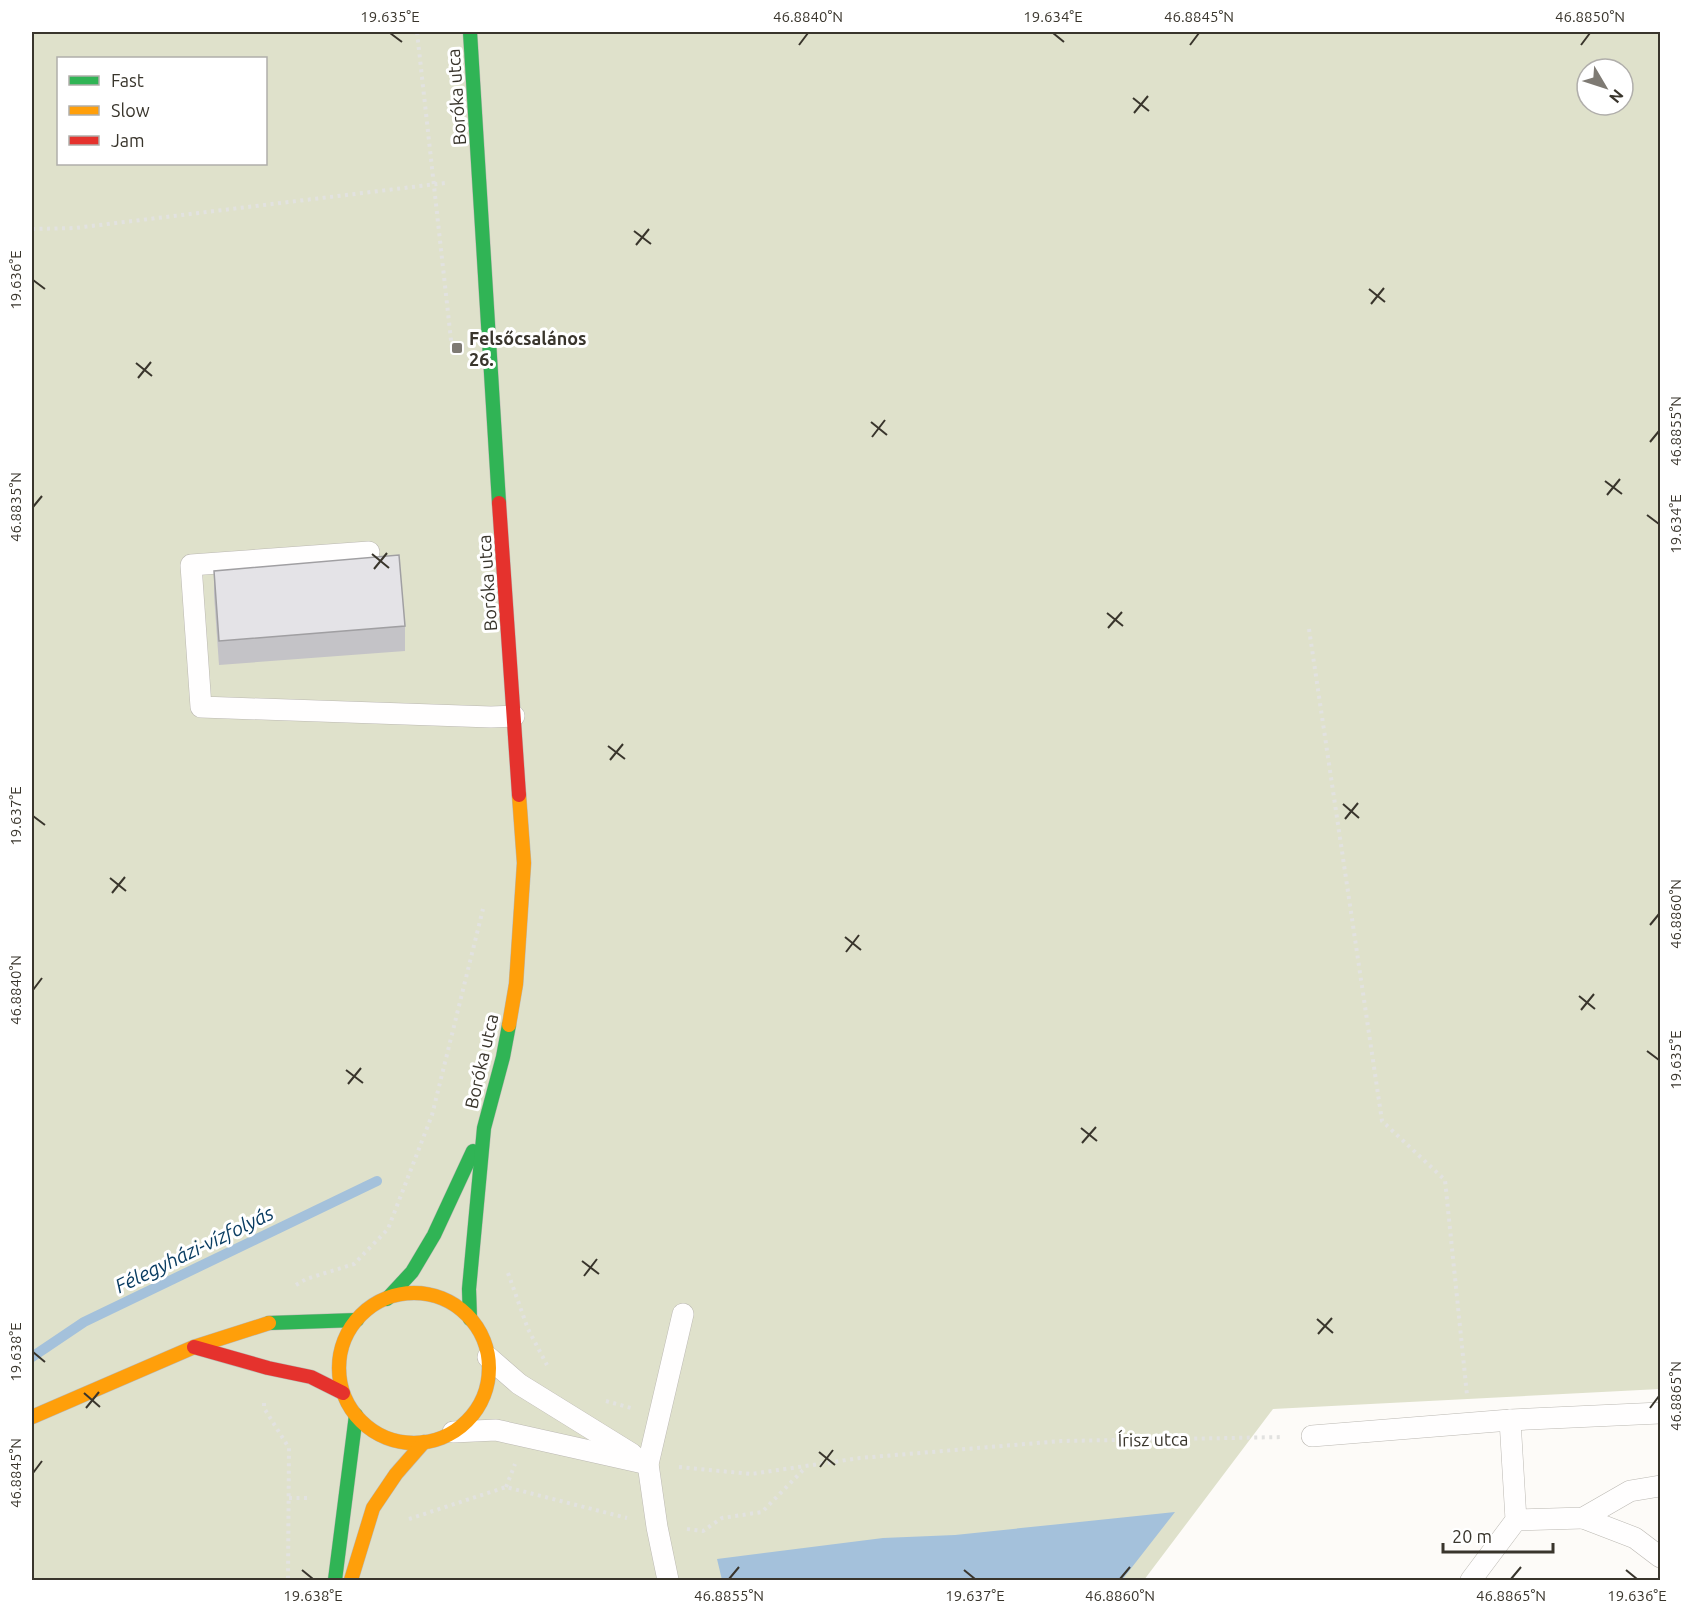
<svg xmlns="http://www.w3.org/2000/svg" width="1692" height="1612" viewBox="0 0 1692 1612" font-family="Ubuntu,sans-serif">
<style>
.green{fill:#dfe1cb;fill-rule:evenodd}
.water{fill:#a4c1db}
.lines{fill:none;stroke-linecap:round;stroke-linejoin:round}
.stream{stroke:#a4c1db;stroke-width:10}
.lane-casing{stroke:#bbb8b2;stroke-width:22}
.fast-casing{stroke:#bbb8b2;stroke-width:15}
.slow-casing{stroke:#bbb8b2;stroke-width:15}
.jam-casing{stroke:#bbb8b2;stroke-width:15}
.path{stroke:#e2e2e0;stroke-width:4;stroke-dasharray:3 4.5;stroke-linecap:butt}
.lane{stroke:#fffefe;stroke-width:21}
.fast{stroke:#30b455;stroke-width:14}
.slow{stroke:#ff9f0a;stroke-width:14}
.jam{stroke:#e5322d;stroke-width:14}
.wall{fill:#c4c3c7}
.building{fill:#e4e3e7;stroke:#a09fa2;stroke-width:1.5}
.ticks{fill:none;stroke:#39352c;stroke-width:2}
.poi-dot{fill:#7e7a73;stroke:#fff;stroke-width:2}
.labels{text-anchor:middle;dominant-baseline:central;stroke-width:6;stroke-linejoin:round;paint-order:stroke}
.street-label{font-size:18px;fill:#39352c;stroke:#fff}
.poi-label{font-size:18px;font-weight:bold;fill:#39352c;stroke:#fff;text-anchor:start}
.water-label{font-size:20px;font-style:italic;fill:#0a3d62;stroke:#fff}
.neatline{fill:none;stroke:#39352c;stroke-width:2}
.ticks-label{font-size:15px;text-anchor:middle;fill:#39352c}
</style>
<rect width="100%" height="100%" fill="#fdfbf8"/>
<!-- green -->
<path class="green" d="M32 32H1660V1389L1273 1409 1144 1580H32ZM58 58H266V164H58ZM1587 69H1623V105H1587Z"/>
<!-- water -->
<path class="water" d="M1175 1512 1122 1580H722L717 1559 883 1538 955 1535Z"/>
<g class="lines">
<!-- stream -->
<path class="stream" d="M32 1357 84 1322 377 1181"/>
<defs>
<g id="lane">
<path d="M369 552 191 565 201 707 491 717 514 716"/>
<path d="M488 1357 519 1384 632 1454"/>
<path d="M453 1432 496 1430 648 1464"/>
<path d="M1312 1436 1510 1420 1660 1413"/>
<path d="M1583 1518 1635 1538 1660 1557"/>
<path d="M1516 1520 1583 1518 1630 1491 1660 1486"/>
<path d="M668 1580 657 1527 648 1464 683 1314"/>
<path d="M1471 1580 1516 1520 1510 1420"/>
</g>
<g id="fast">
<path d="M470 32 499 503"/>
<path d="M387 1299 412 1272 434 1235 473 1151"/>
<path d="M470 1319 469 1289 484 1128 503 1057 509 1025"/>
<path d="M269 1323 357 1320"/>
<path d="M335 1580 356 1415"/>
</g>
<g id="slow">
<path d="M509 1025 516 984 524 863 519 795"/>
<circle cx="414" cy="1368" r="75"/>
<path d="M32 1417 194 1347 269 1323"/>
<path d="M351 1580 373 1508 396 1474 424 1442"/>
</g>
<g id="jam">
<path d="M499 503 519 795"/>
<path d="M194 1347 268 1368 311 1377 343 1393"/>
</g>
</defs>
<!-- lane casing -->
<use href="#lane" class="lane-casing"/>
<!-- fast casing -->
<use href="#fast" class="fast-casing"/>
<!-- slow casing -->
<use href="#slow" class="slow-casing"/>
<!-- jam casing -->
<use href="#jam" class="jam-casing"/>
<!-- path -->
<g class="path">
<path d="M417 32 452 349"/>
<path d="M32 229 75 228 445 183"/>
<path d="M1309 629 1382 1121 1445 1180 1467 1395"/>
<path d="M508 1273 528 1329 547 1365"/>
<path d="M296 1285 306 1279 354 1264 388 1229 432 1115 483 909"/>
<path d="M606 1401 631 1408"/>
<path d="M264 1403V1408L289 1448 288 1580"/>
<path d="M679 1467 751 1474 860 1458 1061 1441 1284 1437"/>
<path d="M506 1487 515 1464"/>
<path d="M289 1498H310"/>
<path d="M409 1519 506 1487 627 1518"/>
<path d="M687 1529 703 1531 722 1518 762 1512 806 1467"/>
</g>
<!-- lane -->
<use href="#lane" class="lane"/>
<!-- fast -->
<use href="#fast" class="fast"/>
<!-- slow -->
<use href="#slow" class="slow"/>
<!-- jam -->
<use href="#jam" class="jam"/>
</g>
<!-- wall -->
<path class="wall" d="M214 571 405 626V651L219 665 214 595Z"/>
<!-- building -->
<path class="building" d="M399 555 405 626 219 641 214 571Z"/>
<!-- ticks -->
<path class="ticks" d="M390 33 402 42M1053 33 1064 42M799 45 808 33M1190 45 1199 33M1581 45 1590 33M1133 98 1149 111M1134 113 1148 96M634 231 651 244M636 245 649 229M33 280 45 289M1369 289 1385 302M1371 304 1384 288M136 363 152 376M138 378 151 362M871 422 887 435M872 437 885 420M1650 442 1659 431M1605 481 1622 494M1607 495 1620 479M33 507 42 496M1647 515 1659 524M372 554 389 568M374 569 387 553M1107 613 1123 626M1108 628 1122 612M608 746 625 759M610 760 623 744M1343 804 1359 818M33 816 45 825M1345 819 1358 803M110 878 126 891M112 893 125 877M1650 925 1659 914M845 937 861 950M846 952 859 935M33 990 42 978M1579 996 1595 1009M1581 1010 1594 994M1647 1051 1659 1060M346 1070 363 1083M348 1084 361 1068M1081 1128 1097 1141M1082 1143 1096 1127M582 1261 599 1274M584 1276 597 1259M1317 1319 1333 1333M1318 1334 1332 1318M33 1352 45 1362M84 1393 100 1407M86 1408 99 1392M1650 1408 1659 1396M819 1452 835 1465M820 1467 833 1450M33 1473 42 1461M302 1570 313 1579M964 1570 975 1579M1626 1570 1637 1579M729 1579 739 1567M1120 1579 1130 1567M1511 1579 1521 1567"/>
<!-- markers -->
<rect class="poi-dot" x="451" y="342" width="12" height="12" rx="3"/>
<g class="labels">
<!-- street labels -->
<g class="street-label">
<text transform="translate(456 97) rotate(-94)">Boróka utca</text>
<text transform="translate(487 583) rotate(-94)">Boróka utca</text>
<text transform="translate(481 1061) rotate(-77)">Boróka utca</text>
<text transform="translate(1153 1439) rotate(-1)">Írisz utca</text>
</g>
<!-- poi labels -->
<g class="poi-label">
<text x="469" y="338">Felsőcsalános<tspan x="469" dy="21">26.</tspan></text>
</g>
<!-- water labels -->
<g class="water-label">
<text transform="translate(194 1249) rotate(-26)">Félegyházi-vízfolyás</text>
</g>
</g>
<!-- border -->
<rect width="1692" height="1612" fill="none" stroke="#ffffff" stroke-width="66"/>
<!-- legend -->
<rect x="57" y="57" width="210" height="108" fill="#ffffff" stroke="#b0aeab" stroke-width="1.5"/>
<rect x="69" y="76" width="30" height="9" fill="#30b455" stroke="#b0aeab" stroke-width="1.5"/>
<text x="111" y="87" font-size="18" fill="#39352c">Fast</text>
<rect x="69" y="106" width="30" height="9" fill="#ff9f0a" stroke="#b0aeab" stroke-width="1.5"/>
<text x="111" y="117" font-size="18" fill="#39352c">Slow</text>
<rect x="69" y="136" width="30" height="9" fill="#e5322d" stroke="#b0aeab" stroke-width="1.5"/>
<text x="111" y="147" font-size="18" fill="#39352c">Jam</text>
<!-- north arrow -->
<g transform="translate(1605 87) rotate(129)"><circle r="28" fill="#ffffff" stroke="#b0aeab" stroke-width="1.5"/>
<path d="M0-4.5L10 22L0 15L-10 22Z" fill="#7e7a73"/>
<text y="-9" font-size="16" font-weight="bold" text-anchor="middle" fill="#39352c">N</text>
</g>
<!-- scale -->
<path d="M1443 1543v9h110v-9" fill="none" stroke="#39352c" stroke-width="3"/>
<text x="1452" y="1543" font-size="18" fill="#39352c" stroke="#ffffff" stroke-width="4.5" paint-order="stroke">20 m</text>
<rect x="33" y="33" width="1626" height="1546" class="neatline"/>
<g class="ticks-label">
<text x="390" y="22">19.635°E</text>
<text x="808" y="22">46.8840°N</text>
<text x="1053" y="22">19.634°E</text>
<text x="1199" y="22">46.8845°N</text>
<text x="1590" y="22">46.8850°N</text>
<text transform="translate(16 280) rotate(-90)" y="5">19.636°E</text>
<text transform="translate(1676 431) rotate(-90)" y="5">46.8855°N</text>
<text transform="translate(16 507) rotate(-90)" y="5">46.8835°N</text>
<text transform="translate(1676 524) rotate(-90)" y="5">19.634°E</text>
<text transform="translate(16 816) rotate(-90)" y="5">19.637°E</text>
<text transform="translate(1676 914) rotate(-90)" y="5">46.8860°N</text>
<text transform="translate(16 990) rotate(-90)" y="5">46.8840°N</text>
<text transform="translate(1676 1060) rotate(-90)" y="5">19.635°E</text>
<text transform="translate(16 1352) rotate(-90)" y="5">19.638°E</text>
<text transform="translate(1676 1396) rotate(-90)" y="5">46.8865°N</text>
<text transform="translate(16 1473) rotate(-90)" y="5">46.8845°N</text>
<text x="313" y="1601">19.638°E</text>
<text x="729" y="1601">46.8855°N</text>
<text x="975" y="1601">19.637°E</text>
<text x="1120" y="1601">46.8860°N</text>
<text x="1511" y="1601">46.8865°N</text>
<text x="1637" y="1601">19.636°E</text>
</g>
</svg>
